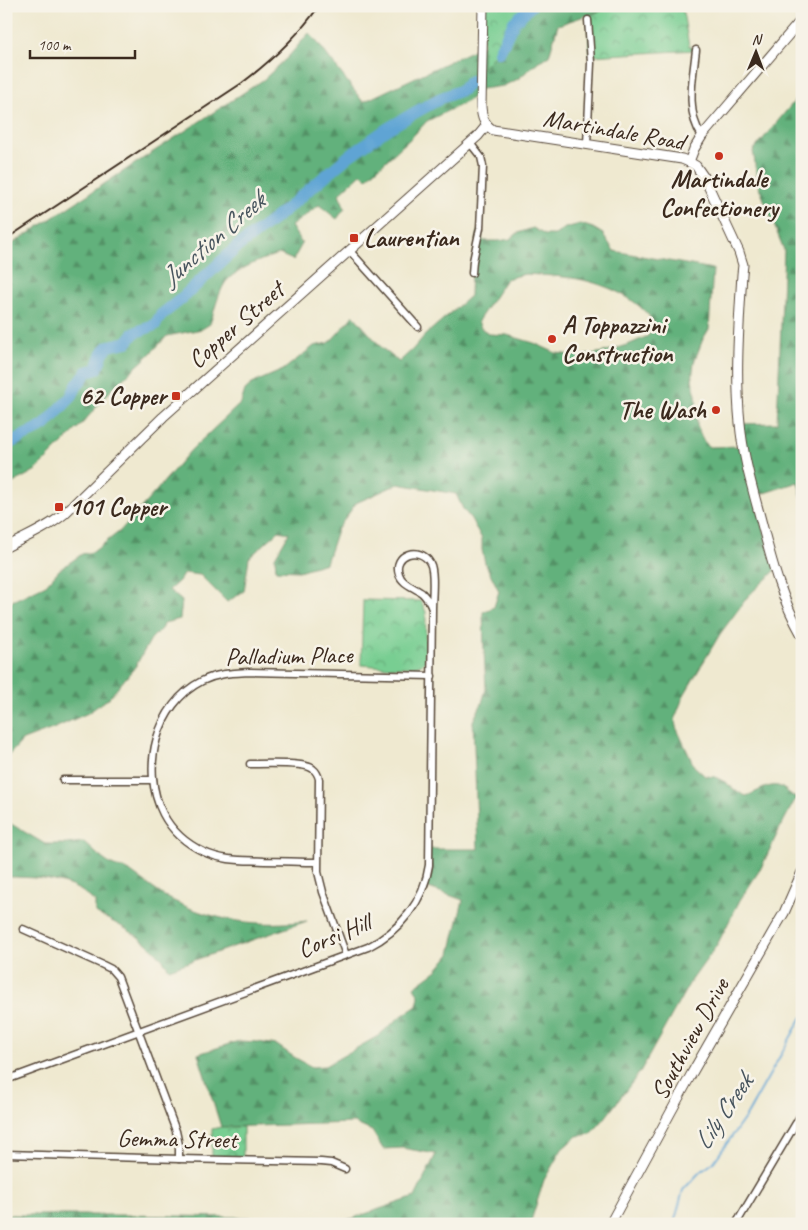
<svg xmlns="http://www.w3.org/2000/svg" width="808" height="1230" viewBox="0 0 808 1230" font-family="Caveat,sans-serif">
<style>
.forest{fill:url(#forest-firs);stroke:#4e6e4d;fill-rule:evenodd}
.park{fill:url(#park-crowns);stroke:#5a7c58}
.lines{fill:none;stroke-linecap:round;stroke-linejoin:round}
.stream{stroke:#5fa4d4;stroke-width:2}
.river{stroke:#5fa4d4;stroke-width:12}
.street-casing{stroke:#564739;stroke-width:9}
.secondary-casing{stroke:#564739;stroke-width:11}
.street{stroke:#fff;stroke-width:6}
.secondary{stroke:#fff;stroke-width:9}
.rail{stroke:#3b2a1e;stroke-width:2}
.poi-dot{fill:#c8321e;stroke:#f7f3e8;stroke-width:2}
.labels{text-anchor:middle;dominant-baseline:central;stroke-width:5;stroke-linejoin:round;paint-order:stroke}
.street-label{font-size:25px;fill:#3b2a1e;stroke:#f7f3e8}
.poi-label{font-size:25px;font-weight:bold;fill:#3b2a1e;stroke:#f7f3e8;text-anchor:start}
.water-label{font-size:26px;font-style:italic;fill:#48555e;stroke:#f7f3e8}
</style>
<defs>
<pattern id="forest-firs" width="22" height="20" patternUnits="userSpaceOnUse" patternTransform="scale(1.25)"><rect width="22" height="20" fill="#62b17c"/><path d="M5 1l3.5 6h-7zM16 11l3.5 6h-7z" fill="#529065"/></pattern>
<pattern id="park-crowns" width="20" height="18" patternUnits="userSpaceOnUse" patternTransform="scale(1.25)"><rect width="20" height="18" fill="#78ce92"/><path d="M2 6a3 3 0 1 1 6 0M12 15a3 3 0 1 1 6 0" fill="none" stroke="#64a777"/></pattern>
</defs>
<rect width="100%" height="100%" fill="#f7f3e8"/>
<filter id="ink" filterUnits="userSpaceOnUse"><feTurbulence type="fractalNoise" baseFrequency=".02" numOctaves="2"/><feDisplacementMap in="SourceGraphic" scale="10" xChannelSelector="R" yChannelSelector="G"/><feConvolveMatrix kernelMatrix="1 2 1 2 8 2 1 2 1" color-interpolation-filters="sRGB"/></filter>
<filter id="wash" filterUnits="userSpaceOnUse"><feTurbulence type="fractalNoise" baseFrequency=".0096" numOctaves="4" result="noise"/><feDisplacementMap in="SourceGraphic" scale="20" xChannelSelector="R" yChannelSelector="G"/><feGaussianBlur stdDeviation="1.12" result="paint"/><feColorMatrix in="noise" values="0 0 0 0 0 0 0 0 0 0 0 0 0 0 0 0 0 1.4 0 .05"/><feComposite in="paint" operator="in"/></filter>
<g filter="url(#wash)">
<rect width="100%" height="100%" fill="#efe9d0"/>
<!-- forest -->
<g class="forest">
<path d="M530 6H614L558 25 549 56 539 61 518 79 503 86 481 89 468 101 427 121 411 138 367 178 361 174 339 194 345 208 337 219 319 205 291 226 302 244 293 260 279 254C264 258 234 270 225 283 218 294 214 312 210 324L202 329 167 336 148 356 112 389 81 425 36 470 6 487V248L263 80 288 57 309 33 314 38 363 102 482 46 496 53 513 22Z"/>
<path d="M802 92V498L798 482 755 496 775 571 749 595 720 634 684 695 675 718 676 727 694 766 705 776 715 777 725 782 735 790 746 796C756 793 767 784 778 786 784 788 791 795 796 798L779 830 761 868 740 900 717 945 689 984 640 1072 605 1118 591 1134 577 1136 562 1149 544 1180 530 1224H6V1215H126L277 1218 344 1221 415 1197 436 1154 402 1148 383 1149 372 1131 354 1123 221 1127 198 1054 239 1041 258 1042 277 1045 294 1057 312 1067 325 1066 378 1036 400 1017 417 1006 419 996 414 987 437 970 450 954 463 900 423 886 429 849H478L473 721 482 703 486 689 484 651 483 612 494 607 499 591 485 563 482 550V539L471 519 463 509 456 494 398 484 356 503 337 530 326 563 299 571 276 570 275 557 289 533 279 531 249 558 244 591 227 602 200 575 184 573 179 581 169 590 182 601 180 619 164 623 161 629 151 639 135 667 109 698 88 713 55 728 23 740 6 758V604L46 585 59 570 82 554 93 552 120 531 156 491 191 450 241 403 245 390 253 383 283 370 314 346 329 343 349 321 353 315 382 348 399 362 413 349 425 335 470 296 471 268 479 228 483 241H499L510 239 518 233 533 228 545 235H555L565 228 580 224 593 228 603 234 614 251 713 269 709 329 703 339 694 362 692 380 696 395 697 426 703 440 709 447 743 446 740 424 777 423 784 250 759 187 753 151ZM525 274C541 275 557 276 572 278 601 282 641 298 655 325L648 336 630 344 604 352 580 356 556 353 534 343 507 335 489 334 481 328 478 321 506 279Z"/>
<path d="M6 821 45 844H66L84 842C92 849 104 862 114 866 118 868 123 867 128 870 144 881 158 894 176 902 217 922 262 927 307 921L169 969C153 942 123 926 95 913V902C90 898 85 893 80 890 57 878 31 877 6 877Z"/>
</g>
<!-- park -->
<g class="park">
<path d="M484 6H530L513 22 496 53 482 69Z"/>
<path d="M614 6H682L689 46 696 50 590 56 587 16Z"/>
<path d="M363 600 421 601 426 612 425 662C414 671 376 666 361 665Z"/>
<path d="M221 1127H243V1160L212 1159V1129Z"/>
</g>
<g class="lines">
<!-- stream -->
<path class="stream" d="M674 1224 683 1190 699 1173 713 1163 747 1115 802 1017"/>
<!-- river -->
<g class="river">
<path d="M499 52 514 22 531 6"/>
<path d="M6 445 45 425 71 397 77 385 87 372 97 369 103 352 109 346 127 342 134 333 155 325 161 315 180 300 237 247 278 216 350 155 387 129 416 112 441 98 462 90 471 81"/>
</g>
</g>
</g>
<g filter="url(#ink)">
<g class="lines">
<defs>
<g id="street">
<path d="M696 50C693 77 685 112 702 136"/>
<path d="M470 143 481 157 483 166 480 228 473 261 472 273"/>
<path d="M587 144 591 63 590 47 588 20"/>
<path d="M350 251 418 327"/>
<path d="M250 764C263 764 305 762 313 769 317 772 318 775 319 779L318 872 323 892 346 955"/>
<path d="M63 780H153"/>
<path d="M317 862C299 862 282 861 264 861 243 860 223 861 204 852 187 844 172 831 163 814 140 769 156 704 202 681 218 673 233 673 250 672L432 676"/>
<path d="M23 929 103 965 111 969 118 977 176 1131 179 1145V1159"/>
<path d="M6 1080 368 947C400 931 424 901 429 865L432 609C432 598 435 572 430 563 420 545 392 554 399 574 402 584 414 587 422 593 427 598 430 603 432 609"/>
<path d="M6 1154 179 1159 321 1162 331 1163 345 1169"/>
<path d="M736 1224 802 1113"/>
</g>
<g id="secondary">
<path d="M483 6 481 107C482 118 484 124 493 130L682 159 689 162 696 166 705 179 739 252 743 265 742 274C739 324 735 374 740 423 743 459 754 493 763 528 773 566 782 600 802 635"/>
<path d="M689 162 694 149 702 136 802 19"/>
<path d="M6 547C26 537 47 528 64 514L163 417 478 136 487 125"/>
<path d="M610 1224 692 1073 775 928 784 913 802 872"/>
</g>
</defs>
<!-- street casing -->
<use href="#street" class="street-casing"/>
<!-- secondary casing -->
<use href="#secondary" class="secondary-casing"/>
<!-- street -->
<use href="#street" class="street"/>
<!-- secondary -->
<use href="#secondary" class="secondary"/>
<!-- rail -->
<path class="rail" d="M6 239 242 83C271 61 298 36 319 6"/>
</g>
</g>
<!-- markers -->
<g class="poi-dot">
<circle cx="719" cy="156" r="5"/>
<rect x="349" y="233" width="10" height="10" rx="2.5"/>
<circle cx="552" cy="339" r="5"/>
<rect x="171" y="391" width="10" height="10" rx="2.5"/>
<circle cx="716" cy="410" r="5"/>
<rect x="54" y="502" width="10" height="10" rx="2.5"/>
</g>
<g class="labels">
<!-- street labels -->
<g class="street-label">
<text transform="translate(614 130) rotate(10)">Martindale Road</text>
<text transform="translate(236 325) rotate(-41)">Copper Street</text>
<text transform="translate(289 656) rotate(-1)">Palladium Place</text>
<text transform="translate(334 936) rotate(-23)">Corsi Hill</text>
<text transform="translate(690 1039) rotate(-61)">Southview Drive</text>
<text transform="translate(177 1139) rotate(1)">Gemma Street</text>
</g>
<!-- poi labels -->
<g class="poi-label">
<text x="719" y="179" text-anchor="middle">Martindale<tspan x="719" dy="29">Confectionery</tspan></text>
<text x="364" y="238">Laurentian</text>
<text x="562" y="325">A Toppazzini<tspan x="562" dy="29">Construction</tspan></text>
<text x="166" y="396" text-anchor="end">62 Copper</text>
<text x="706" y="410" text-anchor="end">The Wash</text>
<text x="69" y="507">101 Copper</text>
</g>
<!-- water labels -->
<g class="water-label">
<text transform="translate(213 239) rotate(-41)">Junction Creek</text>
<text transform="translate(723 1112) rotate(-56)">Lily Creek</text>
</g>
</g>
<!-- margin -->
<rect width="808" height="1230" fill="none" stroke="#f7f3e8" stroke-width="25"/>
<!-- north arrow -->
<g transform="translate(756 52) rotate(1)" stroke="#f7f3e8" stroke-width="4" paint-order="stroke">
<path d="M0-4L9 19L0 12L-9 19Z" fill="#3b2a1e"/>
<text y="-8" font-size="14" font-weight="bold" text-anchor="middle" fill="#3b2a1e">N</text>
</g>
<!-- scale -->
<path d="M30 50v8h105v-8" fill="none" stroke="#3b2a1e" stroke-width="2.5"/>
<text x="38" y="50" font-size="15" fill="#3b2a1e" stroke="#f7f3e8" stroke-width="4" paint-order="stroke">100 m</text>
</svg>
